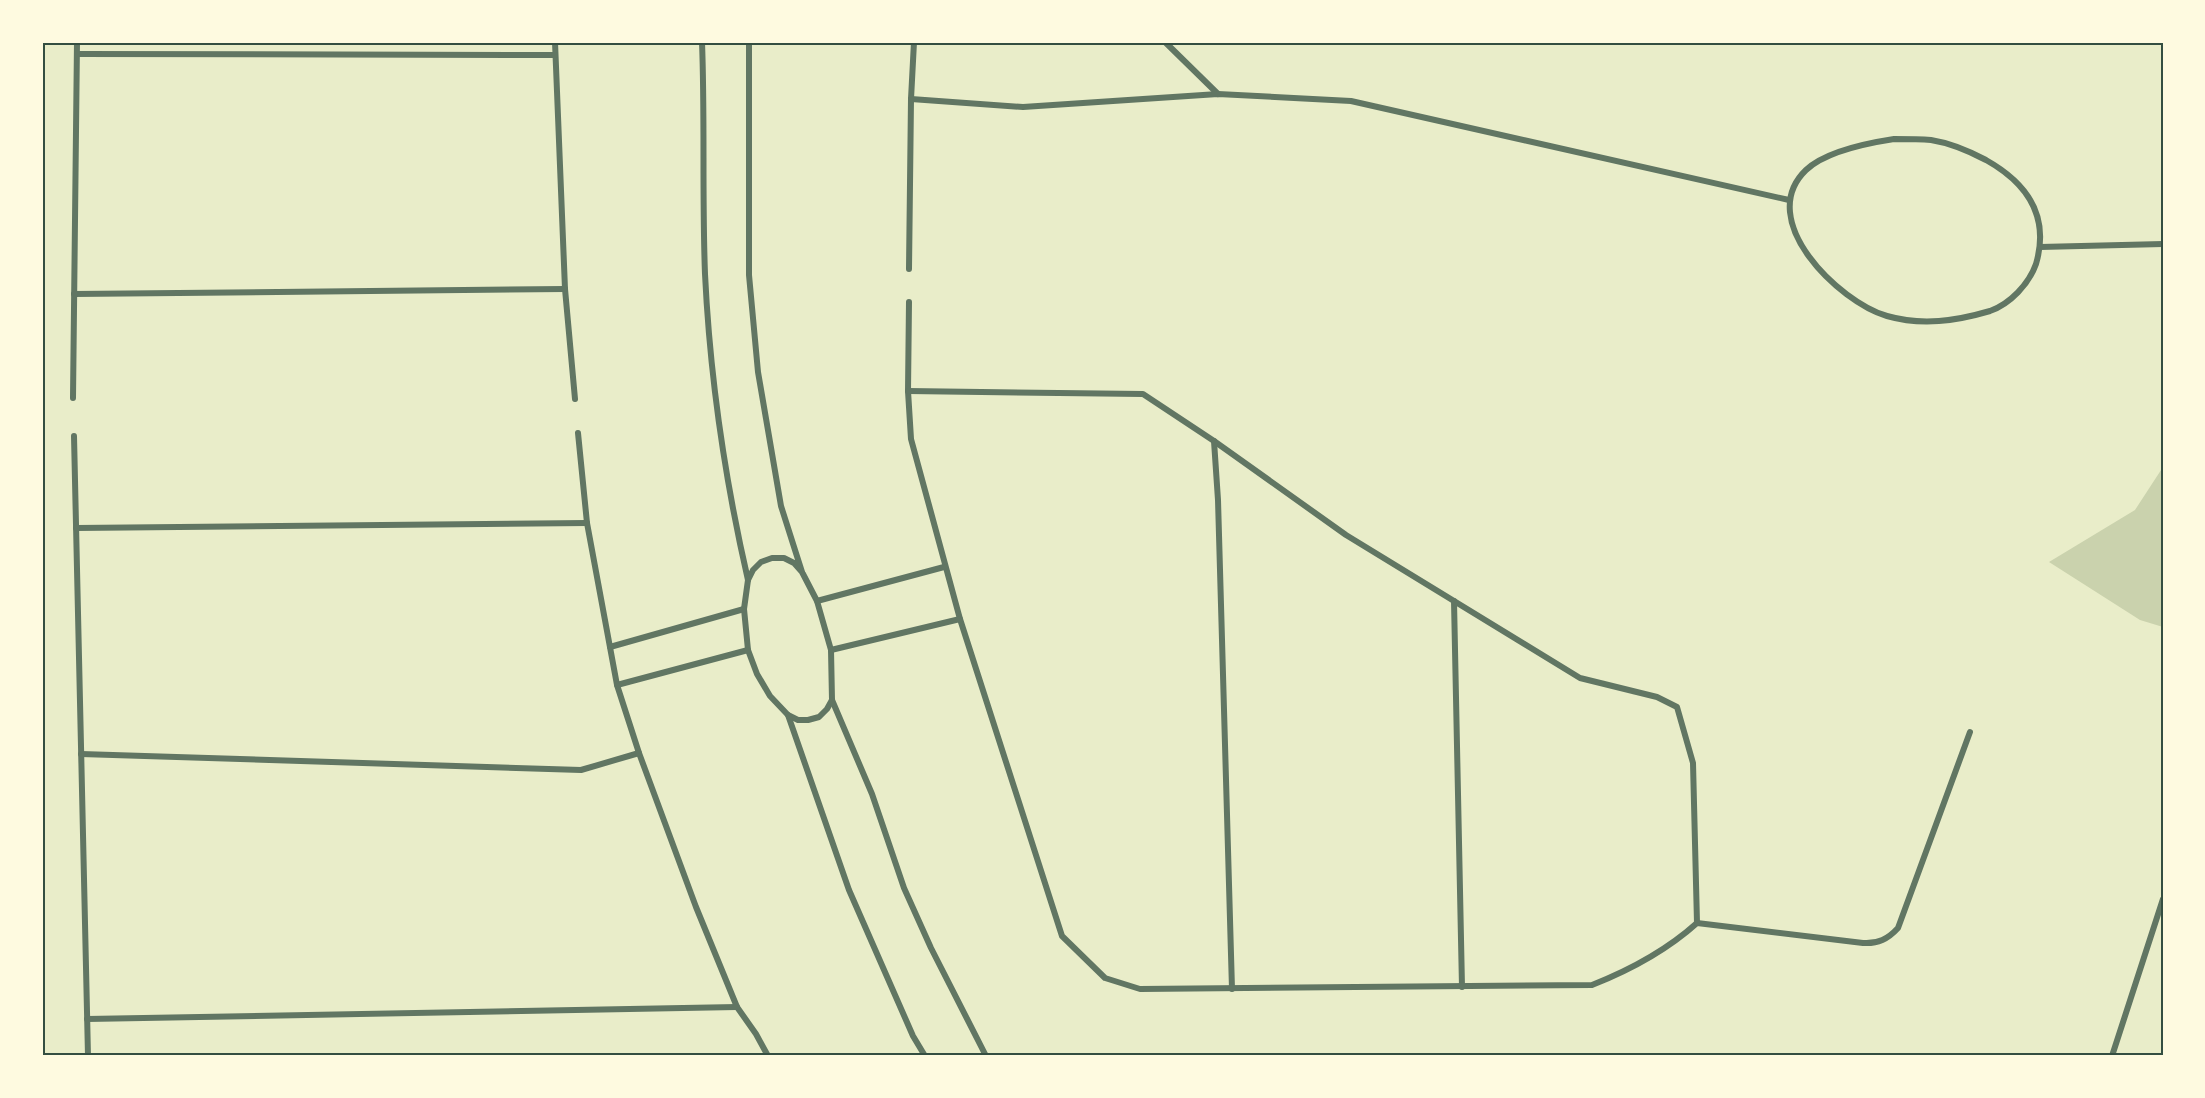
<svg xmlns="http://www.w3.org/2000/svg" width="2205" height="1098" viewBox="0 0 2205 1098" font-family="'Libre Baskerville',serif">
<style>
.green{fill:#cad2ad}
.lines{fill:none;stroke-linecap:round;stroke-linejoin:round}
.minor{stroke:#617663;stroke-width:6}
.neatline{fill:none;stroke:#344e41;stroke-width:2}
</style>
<rect width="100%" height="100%" fill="#e9edc9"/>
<!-- green -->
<path class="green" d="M2163 467V627L2140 620 2049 562 2135 510Z"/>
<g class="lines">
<!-- minor -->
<g class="minor">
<path d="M555 42 565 289 575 399"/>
<path d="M702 42C705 119 702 197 705 274 710 377 725 480 748 580"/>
<path d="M749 42V275L758 372 781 506 802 572 817 601 831 650 832 700 827 709 819 717 808 720H798L788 715 770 696 757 674 748 650 744 609 748 580 753 570 761 562 772 558H784L794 563 802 572"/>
<path d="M1165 42 1218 94"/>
<path d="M77 54 555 55"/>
<path d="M911 99 1023 107 1218 94 1351 101 1789 200"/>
<path d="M1894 139C1906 139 1919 139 1931 140 1950 143 1969 151 1986 160 2027 183 2050 216 2036 264 2029 284 2010 304 1990 311 1956 321 1922 326 1887 316 1839 302 1754 220 1806 170 1826 151 1868 143 1894 139Z"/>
<path d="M2040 247 2163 244"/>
<path d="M909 269 911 99 914 42"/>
<path d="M74 294 565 289"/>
<path d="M909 302 908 391 911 439 960 619 1062 936 1105 978 1140 989 1592 985C1630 970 1667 950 1697 923L1863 943C1878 944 1888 939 1898 928L1970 732"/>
<path d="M908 391 1143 394 1214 441 1346 535 1580 678 1657 697 1677 707 1693 763 1697 923"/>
<path d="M73 398 77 42"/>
<path d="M578 433 587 523 617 685 639 753 696 907 737 1007 756 1034 768 1056"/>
<path d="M74 436 88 1056"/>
<path d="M1214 441 1218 500 1232 989"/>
<path d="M76 528 587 523"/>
<path d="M817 601 944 567"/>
<path d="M1454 601 1462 987"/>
<path d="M610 647 744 609"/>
<path d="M831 650 960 619"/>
<path d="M617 685 748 650"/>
<path d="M832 700 872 794 904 888 931 948 986 1056"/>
<path d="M788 715 849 890 913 1036 925 1056"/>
<path d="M81 754 581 770 639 753"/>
<path d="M87 1019 737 1007"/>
<path d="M2112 1056 2163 899"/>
</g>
</g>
<!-- border -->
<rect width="2205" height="1098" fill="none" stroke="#fefae0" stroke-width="87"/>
<rect x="44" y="44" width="2118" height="1010" class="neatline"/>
</svg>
